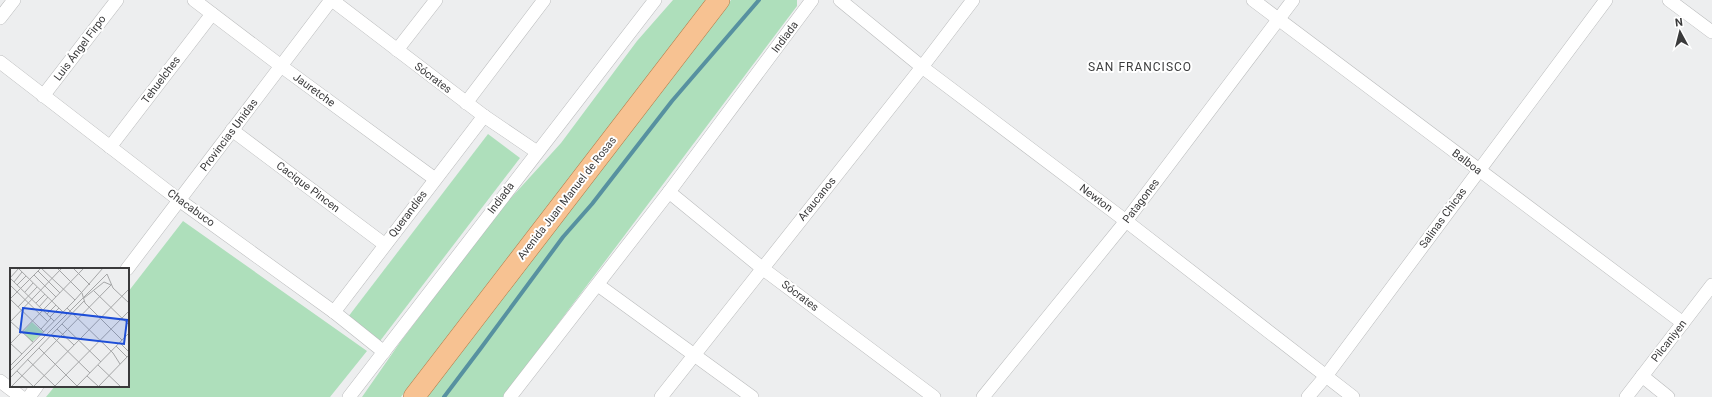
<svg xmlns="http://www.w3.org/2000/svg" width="1712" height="397" viewBox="0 0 1712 397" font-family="Roboto,sans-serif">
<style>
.green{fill:#aedfbb}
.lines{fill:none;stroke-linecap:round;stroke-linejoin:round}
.stream{stroke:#5791a0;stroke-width:4}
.street-casing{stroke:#babbbc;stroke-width:14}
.primary-casing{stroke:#b17845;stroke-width:22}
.street{stroke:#fff;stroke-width:13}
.primary{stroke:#f7c292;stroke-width:21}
.labels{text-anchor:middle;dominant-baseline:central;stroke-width:4;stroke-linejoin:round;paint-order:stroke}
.street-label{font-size:11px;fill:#3a3a3b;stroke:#fff}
.neighbourhood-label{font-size:12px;letter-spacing:1px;fill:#3b3c3d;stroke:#fff}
.inset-road{fill:none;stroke:#a5a6a7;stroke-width:1}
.view{fill:#1d4ed8;fill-opacity:0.15;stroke:#1d4ed8;stroke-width:2}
.inset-edge{fill:none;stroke:#3a3a3b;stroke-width:2}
</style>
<rect width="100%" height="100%" fill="#edeeef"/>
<!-- green -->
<g class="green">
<path d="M673 0H706L401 397H362L401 341 501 209 561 143 637 41Z"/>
<path d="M731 0H797V6L503 397H425L704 32Z"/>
<path d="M488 134 520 158 380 341 348 317Z"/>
<path d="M183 221 367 351 330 397H46L55 386H128V292Z"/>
</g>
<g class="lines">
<!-- stream -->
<path class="stream" d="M444 397 481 348 563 237 592 204 672 101 759 0"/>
<defs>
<g id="street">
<path d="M194 0 281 66 435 179"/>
<path d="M332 0 484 116 537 152"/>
<path d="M840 0 922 67 1126 221 1353 397"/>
<path d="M1253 0 1683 323"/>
<path d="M1669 0 1712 32"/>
<path d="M0 18 14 0"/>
<path d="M397 50 436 0"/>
<path d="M0 62 179 200 334 312 384 352"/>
<path d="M43 96 117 0"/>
<path d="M466 103 544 0"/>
<path d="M232 130 384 244"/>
<path d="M110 147 212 14"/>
<path d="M669 192 762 268 934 397"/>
<path d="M127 269 331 0"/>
<path d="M598 285 752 397"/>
<path d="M334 312 484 116"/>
<path d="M1642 376 1668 397"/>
<path d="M0 381 21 397"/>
<path d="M29 397 37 386"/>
<path d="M349 397 655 0"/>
<path d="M510 397 669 192 812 0"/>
<path d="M661 397 922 67 973 0"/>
<path d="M983 397 1126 221 1293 0"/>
<path d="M1308 397 1326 376 1606 0"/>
<path d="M1626 397 1712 285"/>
</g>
<path id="primary" d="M414 397 719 0"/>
</defs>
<!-- street casing -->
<use href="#street" class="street-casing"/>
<!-- primary casing -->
<use href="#primary" class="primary-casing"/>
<!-- street -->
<use href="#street" class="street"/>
<!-- primary -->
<use href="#primary" class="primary"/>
</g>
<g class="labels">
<!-- street labels -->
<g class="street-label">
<text transform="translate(785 37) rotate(-53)">Indiada</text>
<text transform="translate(80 48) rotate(-53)">Luis Ángel Firpo</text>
<text transform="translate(433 78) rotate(37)">Sócrates</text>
<text transform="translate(161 80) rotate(-53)">Tehuelches</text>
<text transform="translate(314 90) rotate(36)">Jauretche</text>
<text transform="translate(229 135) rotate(-53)">Provincias Unidas</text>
<text transform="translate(1467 162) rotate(37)">Balboa</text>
<text transform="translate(308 187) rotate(37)">Cacique Pincen</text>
<text transform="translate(501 198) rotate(-53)">Indiada</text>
<text transform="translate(567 198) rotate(-52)">Avenida Juan Manuel de Rosas</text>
<text transform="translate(1096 198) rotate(37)">Newton</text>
<text transform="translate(817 199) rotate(-51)">Araucanos</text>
<text transform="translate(1141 201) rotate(-53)">Patagones</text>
<text transform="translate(191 208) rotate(36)">Chacabuco</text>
<text transform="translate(408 214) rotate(-53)">Querandíes</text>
<text transform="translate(1443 218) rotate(-54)">Salinas Chicas</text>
<text transform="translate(800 296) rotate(37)">Sócrates</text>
<text transform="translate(1669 341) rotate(-52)">Pilcaniyen</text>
</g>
<!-- neighbourhood labels -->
<g class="neighbourhood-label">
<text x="1140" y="67">SAN FRANCISCO</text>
</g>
</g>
<!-- overview -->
<g transform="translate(10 268)">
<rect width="119" height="119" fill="#edeeef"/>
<path d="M22 54 33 64 22 74 13 64Z" fill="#aedfbb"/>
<path class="inset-road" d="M8 0 53 44M31 0 65 32M47 0 72 25 75 35 112 72M63 0 80 17M28 3 50 25M97 6 103 20 119 35M24 7 46 29M0 10 44 53M0 10 9 0M4 14 12 4M0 17 38 54M7 17 16 8M84 23 119 57M15 24 23 15M74 30 94 14 101 17M0 31 34 64M0 31 31 0M26 35 35 26M8 39 27 19M29 39 38 29M57 40 103 85 110 96M37 46 46 37M40 49 49 40M0 53 23 74M0 54 52 0M52 56 91 94M31 61 41 50M47 61 64 77M41 67 80 105M0 75 12 86M110 75 119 84M0 76 74 0M106 78 117 89M29 80 67 118M17 91 45 118M88 97 111 119M0 98 65 32 93 0M0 103 97 6M7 103 24 119M77 108 88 118M0 110 74 33M1 119 102 16M23 119 119 21M44 119 119 43M66 119 119 65M88 119 119 87"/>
<path class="view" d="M13 40 117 52 114 76 10 64Z"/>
<rect width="119" height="119" class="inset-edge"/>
</g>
<!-- north arrow -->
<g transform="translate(1680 32) rotate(353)" stroke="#ffffff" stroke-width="3" paint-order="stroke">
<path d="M0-3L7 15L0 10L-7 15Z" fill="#3a3a3b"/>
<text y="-6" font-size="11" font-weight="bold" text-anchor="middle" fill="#3a3a3b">N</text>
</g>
</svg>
